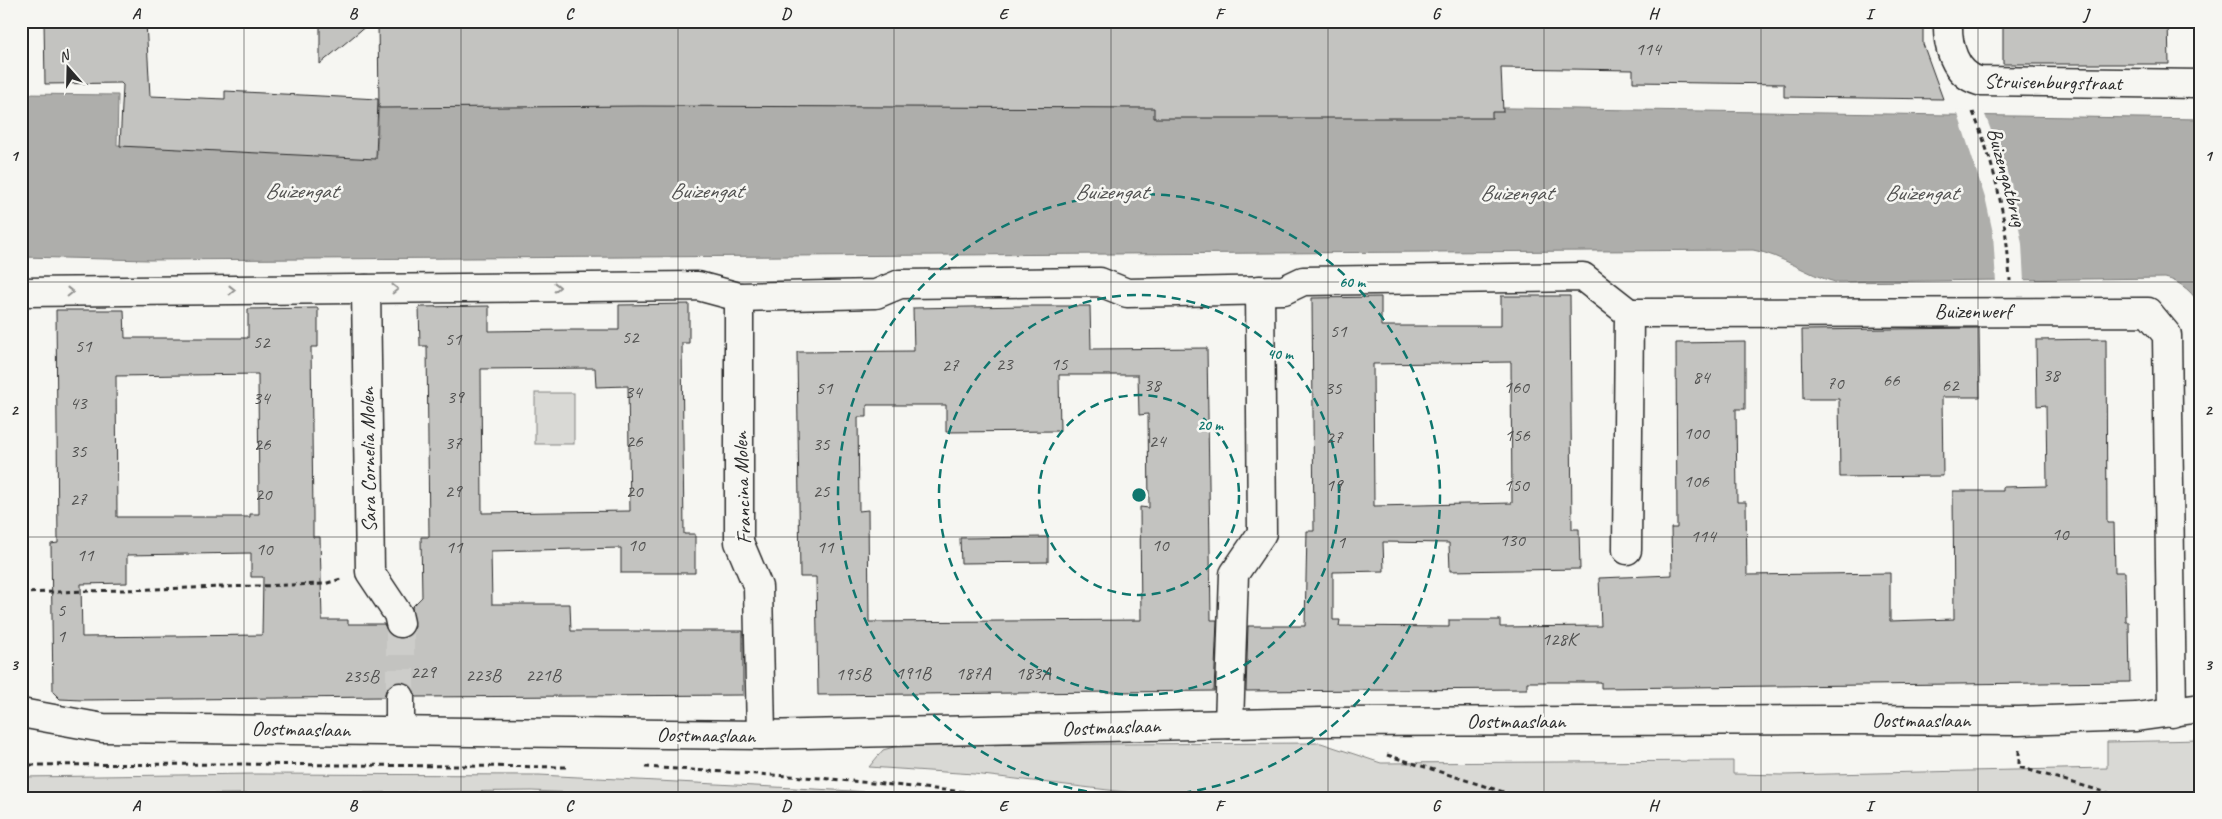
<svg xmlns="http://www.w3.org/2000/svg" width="2222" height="819" viewBox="0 0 2222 819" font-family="Caveat,sans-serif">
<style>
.green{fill:#d9d9d5;stroke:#828280}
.water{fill:#aeaeab;stroke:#7a7a78}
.pier{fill:#f6f6f2}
.building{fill:#c3c3c0;stroke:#2b2b2b;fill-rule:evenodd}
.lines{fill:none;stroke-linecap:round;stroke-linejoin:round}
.street-tunnel{stroke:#cdcdca;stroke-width:28;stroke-dasharray:28 14;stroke-linecap:butt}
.street-casing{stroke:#2b2b2b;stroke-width:31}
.path{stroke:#2b2b2b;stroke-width:3;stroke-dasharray:5 4;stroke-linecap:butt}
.street{stroke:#f6f6f2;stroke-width:28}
.oneway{stroke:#90908e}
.grid{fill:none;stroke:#2b2b2b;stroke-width:1;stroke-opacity:0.55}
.ring{fill:none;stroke:#0f766e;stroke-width:2.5;stroke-dasharray:9 6}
.labels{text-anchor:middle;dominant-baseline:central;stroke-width:5;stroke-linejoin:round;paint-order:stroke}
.number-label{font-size:19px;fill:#515150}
.street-label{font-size:21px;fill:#2b2b2b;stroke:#f6f6f2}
.water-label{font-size:22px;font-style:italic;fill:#525251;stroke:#f6f6f2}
.centre{fill:#0f766e;stroke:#f6f6f2;stroke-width:2.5}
.ring-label{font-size:15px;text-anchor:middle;font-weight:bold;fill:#0f766e;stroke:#f6f6f2;stroke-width:5;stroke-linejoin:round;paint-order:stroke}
.neatline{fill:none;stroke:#2b2b2b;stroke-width:2}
.grid-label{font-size:16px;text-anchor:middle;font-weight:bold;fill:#2b2b2b}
</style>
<rect width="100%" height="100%" fill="#f6f6f2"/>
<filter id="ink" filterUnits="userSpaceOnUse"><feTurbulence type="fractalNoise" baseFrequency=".02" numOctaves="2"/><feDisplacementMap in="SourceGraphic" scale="10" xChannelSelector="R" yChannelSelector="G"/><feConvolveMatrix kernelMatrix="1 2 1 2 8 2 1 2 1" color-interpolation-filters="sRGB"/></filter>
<g filter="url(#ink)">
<!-- green -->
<g class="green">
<rect x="535" y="393" width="39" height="51"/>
<path d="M2201 740V798H1175L974 774 869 767 883 750 901 745 1321 743 1381 763 1733 761V774L1784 775 2107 768V742Z"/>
<path d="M256 774 539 775 853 791 940 798H689L532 791 21 796V777Z"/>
</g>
<!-- water -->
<path class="water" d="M21 94 118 95 117 145 377 155 379 99 1513 108 2201 119V309C2196 294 2180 281 2165 278L1835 282C1807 275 1782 255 1753 250L149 260 21 257Z"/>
<!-- pier -->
<path class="pier" d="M1957 111 1984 112 2011 183 2022 244 2024 282 1996 283 1993 233 1986 201Z"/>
<!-- building -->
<g class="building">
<path d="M44 21H106V24L146 22 150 96 225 99V91L378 99 376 159 120 146 123 85 121 83 45 84Z"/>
<path d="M320 21H372L320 64Z"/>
<path d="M378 21H1923V44L1943 99 1784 97V84L1633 82V70L1501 68 1503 112H1492V118H1154V108L640 106 379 108Z"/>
<path d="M2003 21H2168L2169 64H2003Z"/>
<path d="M1501 296H1570L1572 529H1579L1580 569 1450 571 1449 543 1383 542 1384 571 1333 572V620H1340L1339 626 1449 627V620H1500V627L1601 626 1599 578 1672 575 1671 528H1677L1676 343 1745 342V409H1736L1737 502H1746L1747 575 1890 573V621L1954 619 1953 491H2003V487L2047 486 2046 405 2037 406 2036 340 2106 339 2107 523H2114L2115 572H2125L2126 622H2129L2130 682 1601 688V682H1527V689L1246 691 1248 626H1305L1307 531H1314L1312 298 1381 297V326H1501ZM1511 362 1512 503 1374 506 1373 364Z"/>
<path d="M689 304V343H682L684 534H695V573H621V548L491 551 492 604H570L571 631H743V695L416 697 413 689 407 683 400 681 392 684 386 690 384 697 82 700 60 699 53 692 51 544 58 543 56 310H124L125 338H248V309L318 308V347H311L313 514V537H320L322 620H348V624H384L389 634 395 638H403L410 635 415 627 412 607 422 597 421 537H429L427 346H420L419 307 489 306V331L570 330H619V305ZM595 368 596 387 628 386 630 511 482 513 481 369ZM258 374 259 514H250V517H117L116 376ZM251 553V577H263L262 635 82 637 81 584 127 583V555Z"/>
<path d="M1025 306H1090L1091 349 1207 348 1211 620H1217L1214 691 818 695 816 577H800L797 352 914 351 913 308ZM1059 375H1138L1139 415 1148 414 1149 508 1140 507 1141 620 869 622 868 510 859 511 858 417H867V405H946V432L1060 431Z"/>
<path d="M1979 328 1980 397H1942L1943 476 1840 477 1839 399H1803L1802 330Z"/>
<path d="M1048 537V562L961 563 960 538Z"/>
</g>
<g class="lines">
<!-- street-tunnel -->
<path class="street-tunnel" d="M400 697V623"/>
<defs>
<g id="street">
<path d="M1948 21C1947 45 1954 74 1979 81L2201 84"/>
<path d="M366 289 370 572 398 614 400 623"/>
<path d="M21 292 698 286 739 297 876 294 900 284 1100 282 1127 293 1284 290 1303 281 1583 277 1629 313"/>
<path d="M739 297V542L758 587 761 735"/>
<path d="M1627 550 1629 313 2148 312 2167 335 2172 713"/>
<path d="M21 713 103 728 761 735 1322 722 1838 720 2019 721 2136 717 2201 708"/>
<path d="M1229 724 1234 574 1262 533 1260 290"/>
<path d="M400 731V697"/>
</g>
</defs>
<!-- street casing -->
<use href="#street" class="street-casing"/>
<!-- path -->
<g class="path">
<path d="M1973 112C1997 172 2006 217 2010 281"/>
<path d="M21 593 324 584 341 579"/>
<path d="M2019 750V767L2125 798"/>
<path d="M1387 755 1522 798"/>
<path d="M21 765 236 764 568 767"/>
<path d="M645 767 820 778 1028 798"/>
</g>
<!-- street -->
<use href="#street" class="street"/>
</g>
<!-- one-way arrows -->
<defs><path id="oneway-chevron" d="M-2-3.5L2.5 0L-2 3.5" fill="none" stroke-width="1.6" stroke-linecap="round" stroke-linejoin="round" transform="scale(1.25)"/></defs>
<g class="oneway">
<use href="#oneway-chevron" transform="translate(557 287) rotate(-1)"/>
<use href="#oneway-chevron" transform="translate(395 289) rotate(-1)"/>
<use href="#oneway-chevron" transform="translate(232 290) rotate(-1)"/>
<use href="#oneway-chevron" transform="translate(70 292) rotate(-1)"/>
</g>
</g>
<!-- grid -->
<path class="grid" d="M244 21V798M461 21V798M678 21V798M894 21V798M1111 21V798M1328 21V798M1544 21V798M1761 21V798M1978 21V798M21 282H2201M21 537H2201"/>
<!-- distance rings -->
<g class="ring">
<circle cx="1139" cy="495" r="100"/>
<circle cx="1139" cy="495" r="200"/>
<circle cx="1139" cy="495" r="301"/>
</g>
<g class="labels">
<!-- number labels -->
<g class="number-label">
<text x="1648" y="49">114</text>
<text x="1338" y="331">51</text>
<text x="630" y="337">52</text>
<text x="453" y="339">51</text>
<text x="261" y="342">52</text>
<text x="83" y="346">51</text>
<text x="1004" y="364">23</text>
<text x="1059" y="364">15</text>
<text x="950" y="365">27</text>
<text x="2051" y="375">38</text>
<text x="1701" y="377">84</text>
<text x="1891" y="380">66</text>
<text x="1835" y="383">70</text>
<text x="1152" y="385">38</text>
<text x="1950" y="385">62</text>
<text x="1516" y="387">160</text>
<text x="824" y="388">51</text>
<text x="1333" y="388">35</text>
<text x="633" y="392">34</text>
<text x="455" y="397">39</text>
<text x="261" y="398">34</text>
<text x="78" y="403">43</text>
<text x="1696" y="433">100</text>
<text x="1517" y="435">156</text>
<text x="1334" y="437">27</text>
<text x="634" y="441">26</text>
<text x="1157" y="441">24</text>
<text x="453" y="443">37</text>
<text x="262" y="444">26</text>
<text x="821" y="444">35</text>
<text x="78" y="451">35</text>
<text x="1696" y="481">106</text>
<text x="1334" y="485">19</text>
<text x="1516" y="485">150</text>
<text x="453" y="491">29</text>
<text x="634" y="491">20</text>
<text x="821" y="491">25</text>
<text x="263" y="494">20</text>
<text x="78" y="499">27</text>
<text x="2060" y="534">10</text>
<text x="1703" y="536">114</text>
<text x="1512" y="540">130</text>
<text x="1341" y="542">1</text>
<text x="636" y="545">10</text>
<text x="1160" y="545">10</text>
<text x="454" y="547">11</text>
<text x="825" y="547">11</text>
<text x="264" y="549">10</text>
<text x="85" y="555">11</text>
<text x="61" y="610">5</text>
<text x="61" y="636">1</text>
<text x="1559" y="639">128K</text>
<text x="423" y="672">229</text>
<text x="913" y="673">191B</text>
<text x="973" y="673">187A</text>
<text x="1033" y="673">183A</text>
<text x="853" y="674">195B</text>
<text x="483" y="675">223B</text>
<text x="543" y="675">221B</text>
<text x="361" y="676">235B</text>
</g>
<!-- street labels -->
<g class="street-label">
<text transform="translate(2053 82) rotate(1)">Struisenburgstraat</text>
<text transform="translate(2007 177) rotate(75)">Buizengatbrug</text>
<text x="1973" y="311">Buizenwerf</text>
<text transform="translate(368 460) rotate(-91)">Sara Cornelia Molen</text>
<text transform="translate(742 488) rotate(-92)">Francina Molen</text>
<text x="1921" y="720">Oostmaaslaan</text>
<text x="1516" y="721">Oostmaaslaan</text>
<text transform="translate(1111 727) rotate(-2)">Oostmaaslaan</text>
<text transform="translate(301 729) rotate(1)">Oostmaaslaan</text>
<text transform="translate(706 735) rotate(1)">Oostmaaslaan</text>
</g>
<!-- water labels -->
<g class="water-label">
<text x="301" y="191">Buizengat</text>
<text x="706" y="191">Buizengat</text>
<text x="1111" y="192">Buizengat</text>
<text x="1516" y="193">Buizengat</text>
<text x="1921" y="193">Buizengat</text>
</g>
</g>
<circle cx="1139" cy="495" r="8" class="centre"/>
<g class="ring-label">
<text x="1352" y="287">60 m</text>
<text x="1280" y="359">40 m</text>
<text x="1210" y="430">20 m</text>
</g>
<!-- margin -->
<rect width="2222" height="819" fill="none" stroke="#f6f6f2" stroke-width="55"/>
<!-- north arrow -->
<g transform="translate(68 68) rotate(340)" stroke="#f6f6f2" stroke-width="4" paint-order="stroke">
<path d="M0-4L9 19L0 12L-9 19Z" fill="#2b2b2b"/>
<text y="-8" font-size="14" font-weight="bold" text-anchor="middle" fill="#2b2b2b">N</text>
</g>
<rect x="28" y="28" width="2166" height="764" class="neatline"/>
<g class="grid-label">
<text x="136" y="19">A</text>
<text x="353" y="19">B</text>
<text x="569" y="19">C</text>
<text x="786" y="19">D</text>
<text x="1003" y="19">E</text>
<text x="1219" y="19">F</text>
<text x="1436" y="19">G</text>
<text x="1653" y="19">H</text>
<text x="1869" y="19">I</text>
<text x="2086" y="19">J</text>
<text x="14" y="161">1</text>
<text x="2208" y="161">1</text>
<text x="14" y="415">2</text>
<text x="2208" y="415">2</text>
<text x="14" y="670">3</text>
<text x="2208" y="670">3</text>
<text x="136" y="811">A</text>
<text x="353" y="811">B</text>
<text x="569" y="811">C</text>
<text x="786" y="811">D</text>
<text x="1003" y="811">E</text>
<text x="1219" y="811">F</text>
<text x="1436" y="811">G</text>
<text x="1653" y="811">H</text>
<text x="1869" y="811">I</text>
<text x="2086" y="811">J</text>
</g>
</svg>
